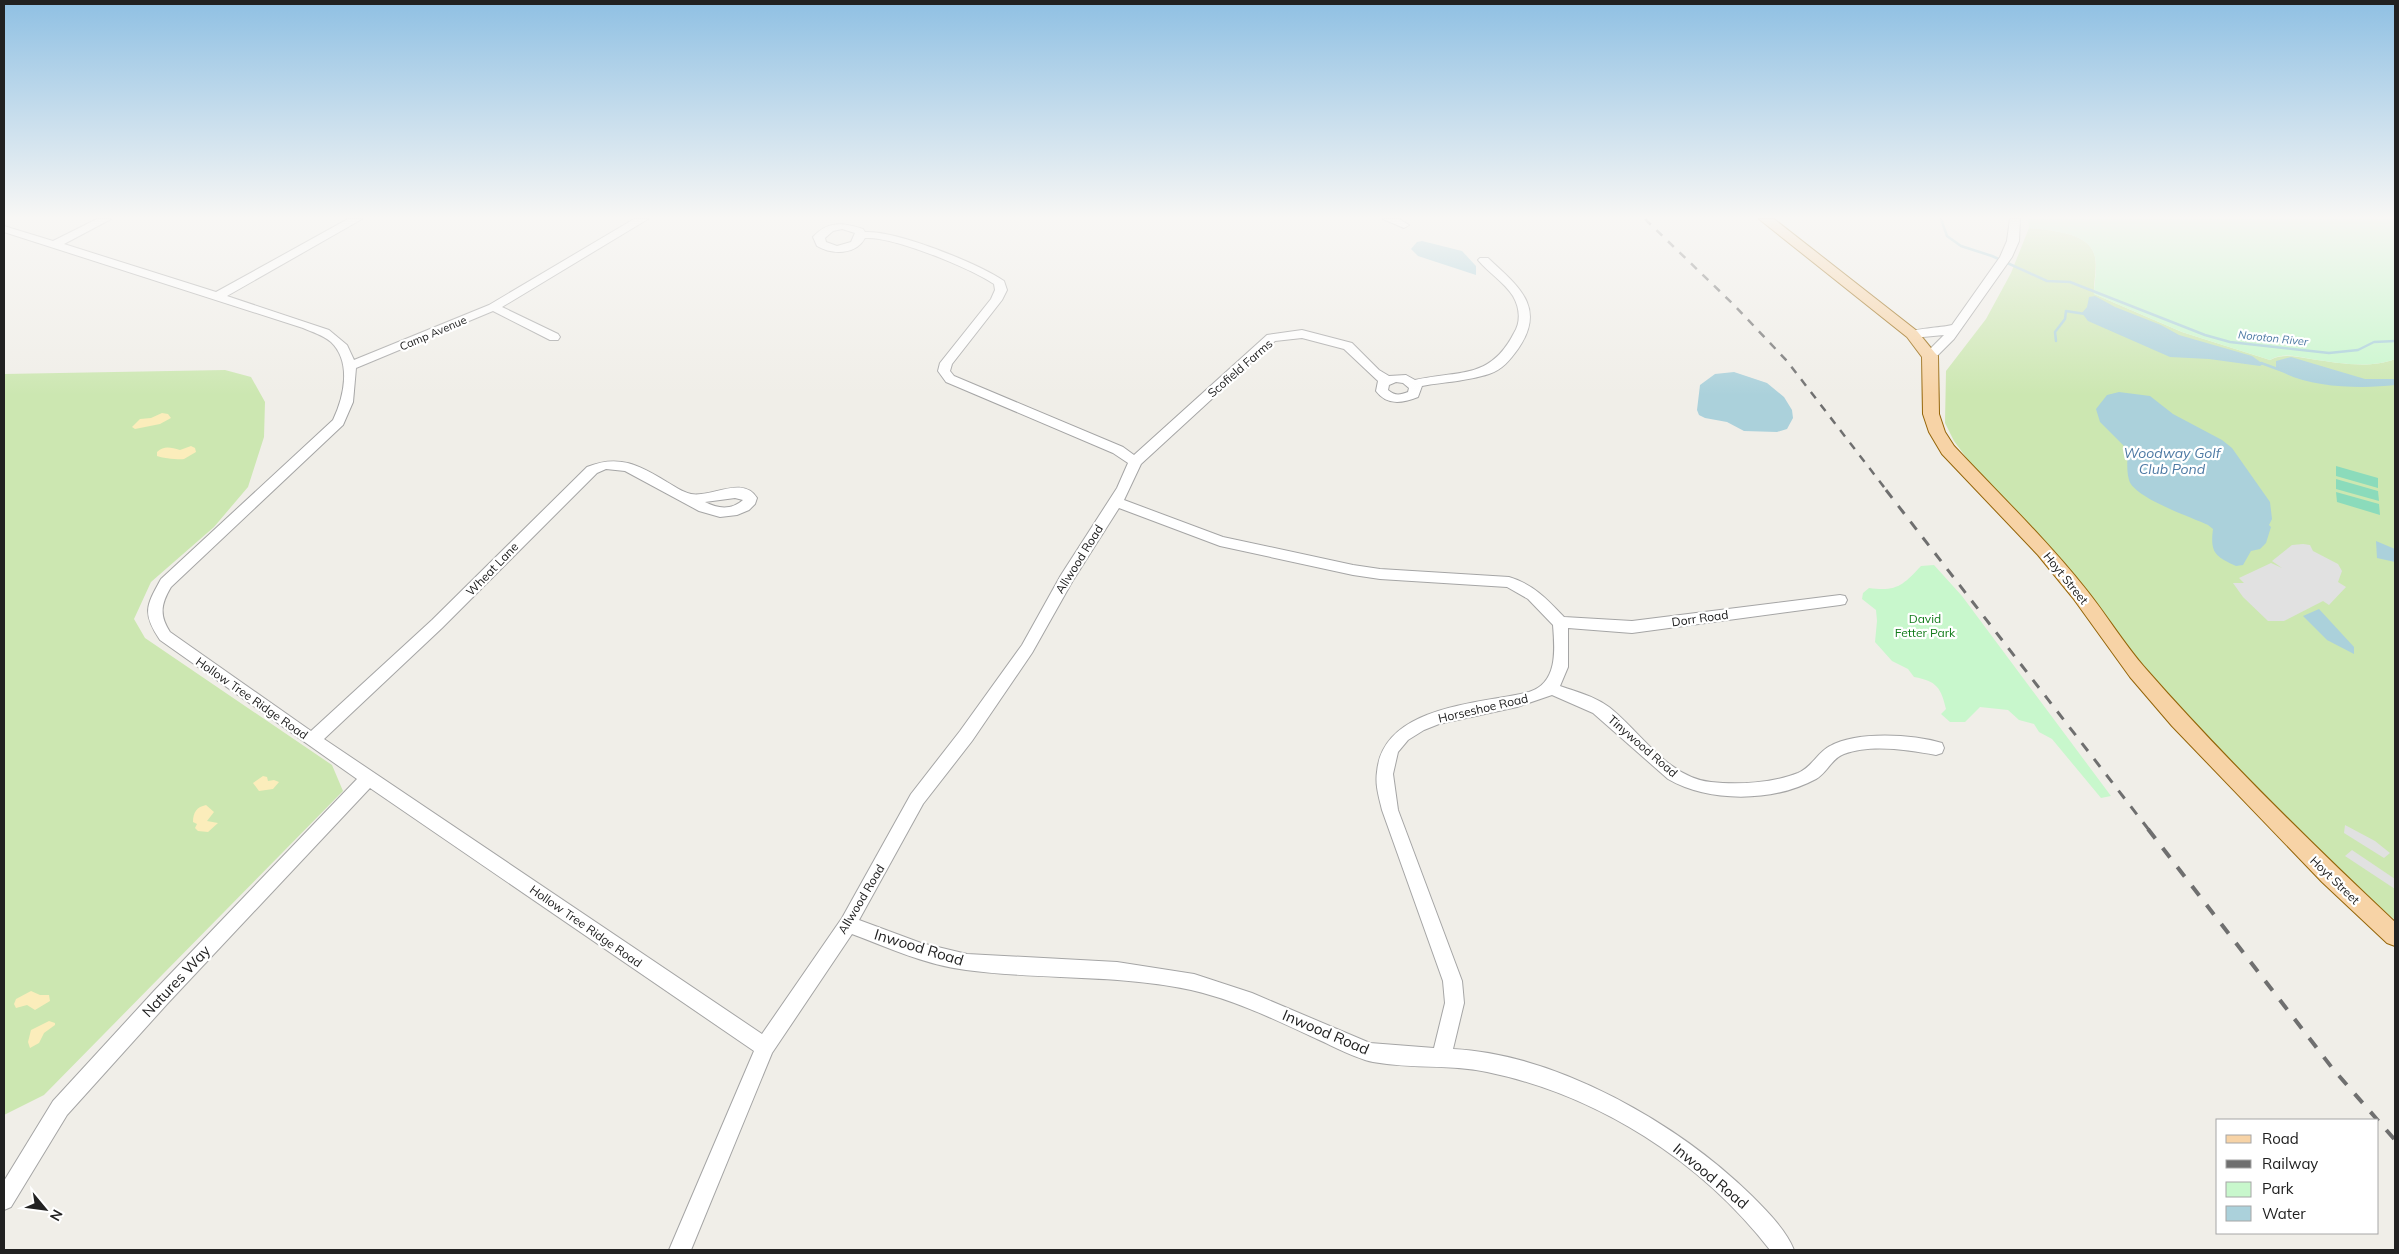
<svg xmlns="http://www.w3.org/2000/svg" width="2399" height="1254" viewBox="0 0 2399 1254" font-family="Mulish,sans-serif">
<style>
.grass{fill:#cce7b1}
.sand{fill:#fbedbb}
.park{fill:#c8f7cc}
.pitch{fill:#8bdbbb}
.parking{fill:#e1e1e1}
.water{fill:#abd1db}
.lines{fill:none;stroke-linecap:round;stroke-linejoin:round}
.stream{stroke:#abd1db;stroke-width:2.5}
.minor-casing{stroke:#a5a5a5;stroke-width:2}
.major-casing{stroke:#956508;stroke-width:2}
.minor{fill:#fff;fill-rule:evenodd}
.major{fill:#f7d3a6;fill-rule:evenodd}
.rail-far2{stroke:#6f6f6f;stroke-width:2.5;stroke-dasharray:8 8;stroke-linecap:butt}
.rail-far1{stroke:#6f6f6f;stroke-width:3;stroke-dasharray:10 10;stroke-linecap:butt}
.rail{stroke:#6f6f6f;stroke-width:4;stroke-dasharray:12 12;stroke-linecap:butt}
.labels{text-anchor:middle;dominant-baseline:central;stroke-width:4.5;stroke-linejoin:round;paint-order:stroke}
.far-street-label{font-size:11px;fill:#212121;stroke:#fff}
.far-water-label{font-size:11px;font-style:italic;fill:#4e7aa4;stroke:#fff}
.street-label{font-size:12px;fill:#212121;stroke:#fff}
.park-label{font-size:12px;fill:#127b1a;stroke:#fff}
.water-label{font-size:14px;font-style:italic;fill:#4e7aa4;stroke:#fff}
.near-street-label{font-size:15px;fill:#212121;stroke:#fff}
</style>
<rect width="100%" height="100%" fill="#f0eee8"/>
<!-- grass -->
<g class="grass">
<path d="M2029 228C2047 230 2084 232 2093 251 2099 264 2093 281 2094 294L2182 332 2270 360C2284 353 2296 357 2311 359 2338 363 2370 369 2395 359V920L2319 855 2146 671 1974 468 1954 441 1945 423 1946 371 1986 319 2011 273Z"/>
<path d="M225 370 251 377 265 402 264 437 248 487 214 527 151 582 134 619 145 638 332 765 343 791 44 1095 4 1115V374Z"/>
</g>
<!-- sand -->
<g class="sand">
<path d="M162 413 168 414 171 418 160 424 135 429 132 427 140 419 151 418Z"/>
<path d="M191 446 195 448 196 452 184 459C180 460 161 458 157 456V452C165 445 171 448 180 450Z"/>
<path d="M263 776 267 777 268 781 274 780 279 782 273 789 259 791 253 783Z"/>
<path d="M206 805 214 812 207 821 218 823 208 832 198 831 195 828 197 824 193 822C193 812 197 807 206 805Z"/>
<path d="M31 991 40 995H49L50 1001 35 1010 27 1005 16 1008 14 1004 16 999Z"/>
<path d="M49 1021 55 1023V1025L44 1033 39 1043 30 1048 28 1042 31 1030Z"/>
</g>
<!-- park -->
<g class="park">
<path d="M2028 219H2394L2395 359C2370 369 2338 363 2311 359 2296 357 2284 352 2270 360L2182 332 2094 294C2094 281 2099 264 2093 251 2084 232 2047 230 2029 228Z"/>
<path d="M1934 565 1962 596 2111 796 2101 798 2052 739 2039 732 2034 724 2019 720 2008 710 1980 707 1965 722H1950L1941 714 1946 709C1941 688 1937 681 1914 677L1908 669 1892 661 1875 642 1877 621 1876 610 1862 599 1863 593 1869 588C1897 592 1903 585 1921 566Z"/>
</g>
<!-- pitch -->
<g class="pitch">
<path d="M2336 466 2378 478V488L2336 476Z"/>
<path d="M2336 479 2378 491 2379 501 2336 489Z"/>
<path d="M2336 492 2379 504 2380 515 2337 502Z"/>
</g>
<!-- parking -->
<g class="parking">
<path d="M2303 544 2310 545 2313 551 2338 564 2342 571 2338 582 2346 587 2329 605 2323 601 2284 621H2268L2243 597 2233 583H2244L2239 578 2271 563 2282 568 2272 561 2292 545Z"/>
<path d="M2345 825 2375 841 2390 853 2384 858 2344 833Z"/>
<path d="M2352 850 2395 879V889L2345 856Z"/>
</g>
<!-- water -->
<g class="water">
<path d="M1422 241 1462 251 1476 266V275L1418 256 1411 249 1417 242Z"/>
<path d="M2095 296 2115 307 2161 325 2179 335 2252 356 2263 364 2260 366 2209 359 2170 357 2088 321 2082 313 2087 307 2089 297Z"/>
<path d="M2291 357 2365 379H2395V385C2362 389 2303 388 2276 368V361Z"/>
<path d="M1734 372 1767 383 1784 397 1792 410 1793 418 1787 429 1777 432 1744 431 1727 422 1705 418 1699 415 1697 410 1700 385 1715 374Z"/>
<path d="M2119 392 2150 396 2173 414 2222 440 2232 448 2270 502 2272 519 2269 525 2271 527 2266 543 2260 549 2251 551 2243 565 2236 566C2215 556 2210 553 2213 529L2208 525C2191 517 2134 498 2129 480 2126 469 2128 459 2127 449L2100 422 2096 409 2107 395Z"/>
<path d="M2376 541 2395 549V562L2377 558Z"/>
<path d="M2319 609 2354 647V654L2327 640 2303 616Z"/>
</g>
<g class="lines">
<!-- stream -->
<g class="stream">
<path d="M1941 219 1947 236 1961 246 1992 256 2047 281 2070 282 2205 335 2230 342 2329 353 2358 350 2374 342 2395 341"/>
<path d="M2056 341 2055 332 2065 319 2066 311 2085 314"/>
<path d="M2261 363 2283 371"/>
</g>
<defs>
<g id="minor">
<path d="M97 219H111L64 244 216 292 348 219H362L227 296 329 330 347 345 354 360 489 305 634 219H648L502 307 558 334 560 337 558 340H550L493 311 356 368 353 402 343 425 171 587C161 604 159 615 170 632L311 731 432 620 587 467C619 454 639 465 667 482 674 486 682 492 691 494 711 498 743 475 757 498L755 504 749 510 737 515 720 517 699 511 625 471 606 469 597 473 442 628 324 739 762 1034 842 918 911 794 960 731 1022 645 1061 575 1117 488 1128 463 1113 453 946 382 938 371 940 363 991 299 995 290 994 284C970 268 893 236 865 238 856 255 832 255 817 246L813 237C828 220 844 223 863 229L865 232C896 230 977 263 1004 281L1007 290 1002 300 952 364 950 371 954 376 1123 447 1134 455 1267 335 1302 330 1352 343 1379 370 1389 376 1406 375 1415 380C1459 370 1490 380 1514 333 1521 322 1520 308 1513 296 1504 282 1489 273 1478 260L1480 258H1488C1518 286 1547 307 1518 349 1510 360 1502 370 1489 374 1468 381 1444 382 1422 386L1418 397C1403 403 1387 406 1376 391L1378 381 1344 349 1302 338 1275 341 1141 464 1124 500 1223 537 1353 565 1380 569 1509 577C1533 584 1547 599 1564 617L1632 621 1840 595 1845 596 1847 600 1845 604 1840 605 1632 633 1568 628V667L1560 686C1577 692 1594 696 1609 707 1641 732 1668 778 1711 782 1738 785 1773 783 1798 773 1812 767 1817 753 1830 746 1856 731 1913 734 1942 743L1944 748 1942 753 1936 755C1907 750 1872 744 1844 754 1832 758 1827 773 1816 779 1774 802 1709 803 1668 779L1593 713 1552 695 1517 707 1439 724 1424 730 1408 740 1398 752 1393 774 1398 810 1462 981 1464 1003 1453 1049C1557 1054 1679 1124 1752 1196 1767 1211 1786 1230 1794 1250H1770C1701 1161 1598 1095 1487 1072 1450 1064 1410 1069 1373 1062 1354 1058 1335 1047 1317 1039 1276 1020 1235 1000 1191 990 1117 974 1041 980 966 970 926 965 889 948 852 934L772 1053 691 1250H669L754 1051 370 788 168 1003 67 1115 11 1207 4 1210V1181L53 1101 154 991 357 779 160 640C142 613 146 606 161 579L333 420C344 397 352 362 331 342 323 335 312 332 303 328L4 232V226L53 241ZM842 229 855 233 851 242 837 246 826 242 825 238 833 231ZM1396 382 1403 383 1409 388 1408 392C1400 395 1395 396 1388 390L1389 385ZM735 498 743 500C732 510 718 509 705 502ZM1119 508 1220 546 1353 575 1380 579 1507 587 1528 599 1553 625C1555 650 1558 683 1529 692 1480 704 1383 705 1377 772 1375 785 1379 797 1382 810L1443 981 1445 1003 1434 1048 1370 1043 1252 993 1194 974 1117 962 967 954 921 943 859 920 923 804 972 741 1032 653 1072 582Z"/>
<path d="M1383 219H1399L1409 225 1404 228Z"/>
<path d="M2010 219H2020L2019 241 2012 257 1954 339 1934 359H1926L1924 356 1926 353 1944 335 1912 338 1906 334C1913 328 1941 328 1952 325L2000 257 2007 241Z"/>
</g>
<path id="major" d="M1759 219H1774L1917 331 1935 353 1938 356 1939 414 1945 432 1954 446C1998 493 2045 538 2085 588 2106 614 2124 644 2146 669 2224 758 2309 841 2395 922V946L2387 943 2322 882 2172 726 2130 677 2073 598 2038 555 1942 454 1929 432 1923 414 1922 357 1907 337Z"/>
</defs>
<!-- minor casing -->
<use href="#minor" class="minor-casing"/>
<!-- major casing -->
<use href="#major" class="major-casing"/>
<!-- minor -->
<use href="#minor" class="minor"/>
<!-- major -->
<use href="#major" class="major"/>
<!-- rail-far2 -->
<path class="rail-far2" d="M1645 219 1734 305 1787 361 1887 491"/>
<!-- rail-far1 -->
<path class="rail-far1" d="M1886 490 2149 830"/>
<!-- rail -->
<path class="rail" d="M2148 829 2333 1069 2395 1140"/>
</g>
<!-- sky -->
<linearGradient id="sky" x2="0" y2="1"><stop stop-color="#8fc0e3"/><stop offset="0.55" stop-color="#f8f7f5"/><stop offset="1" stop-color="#f8f7f5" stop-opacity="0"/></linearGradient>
<rect width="2399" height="395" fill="url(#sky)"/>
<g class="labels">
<!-- far-street labels -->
<g class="far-street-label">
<text transform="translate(433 333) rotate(-23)">Camp Avenue</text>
</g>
<!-- far-water labels -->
<g class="far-water-label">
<text transform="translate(2273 338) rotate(6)">Noroton River</text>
</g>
<!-- street labels -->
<g class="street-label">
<text transform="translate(1240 368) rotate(-41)">Scofield Farms</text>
<text transform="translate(1079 559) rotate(-58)">Allwood Road</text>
<text transform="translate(492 569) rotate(-46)">Wheat Lane</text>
<text transform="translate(2066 578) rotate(51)">Hoyt Street</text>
<text transform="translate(1700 618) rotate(-8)">Dorr Road</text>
<text transform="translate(252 698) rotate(35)">Hollow Tree Ridge Road</text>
<text transform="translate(1483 708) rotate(-13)">Horseshoe Road</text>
<text transform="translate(1643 746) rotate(41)">Tinywood Road</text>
<text transform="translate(2335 880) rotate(44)">Hoyt Street</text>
<text transform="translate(861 899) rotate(-59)">Allwood Road</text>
<text transform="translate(586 926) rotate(35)">Hollow Tree Ridge Road</text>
</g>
<!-- park labels -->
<g class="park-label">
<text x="1925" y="618">David<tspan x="1925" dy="14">Fetter Park</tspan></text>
</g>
<!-- water labels -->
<g class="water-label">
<text x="2172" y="453">Woodway Golf<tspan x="2172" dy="16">Club Pond</tspan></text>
</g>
<!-- near-street labels -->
<g class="near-street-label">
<text transform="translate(919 947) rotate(17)">Inwood Road</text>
<text transform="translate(176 981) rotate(-47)">Natures Way</text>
<text transform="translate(1326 1032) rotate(23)">Inwood Road</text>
<text transform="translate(1711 1176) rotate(40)">Inwood Road</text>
</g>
</g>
<!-- border -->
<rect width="2399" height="1254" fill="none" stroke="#212121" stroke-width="10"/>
<!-- legend -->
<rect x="2216" y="1119" width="162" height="115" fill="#ffffff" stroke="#a6a6a6"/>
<rect x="2226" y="1135" width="25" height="8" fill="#f7d3a6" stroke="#a6a6a6"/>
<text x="2262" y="1144" font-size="15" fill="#212121">Road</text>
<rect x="2226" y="1160" width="25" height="8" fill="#6f6f6f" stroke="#a6a6a6"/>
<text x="2262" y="1169" font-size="15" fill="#212121">Railway</text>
<rect x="2226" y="1182" width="25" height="15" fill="#c8f7cc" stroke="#a6a6a6"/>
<text x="2262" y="1194" font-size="15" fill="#212121">Park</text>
<rect x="2226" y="1206" width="25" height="15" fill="#abd1db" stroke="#a6a6a6"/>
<text x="2262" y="1219" font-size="15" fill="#212121">Water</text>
<!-- north arrow -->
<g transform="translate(45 1209) rotate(119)" stroke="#ffffff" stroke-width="4" paint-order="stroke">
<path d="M0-4L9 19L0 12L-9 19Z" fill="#212121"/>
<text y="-8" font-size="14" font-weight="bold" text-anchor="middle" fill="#212121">N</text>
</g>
</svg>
